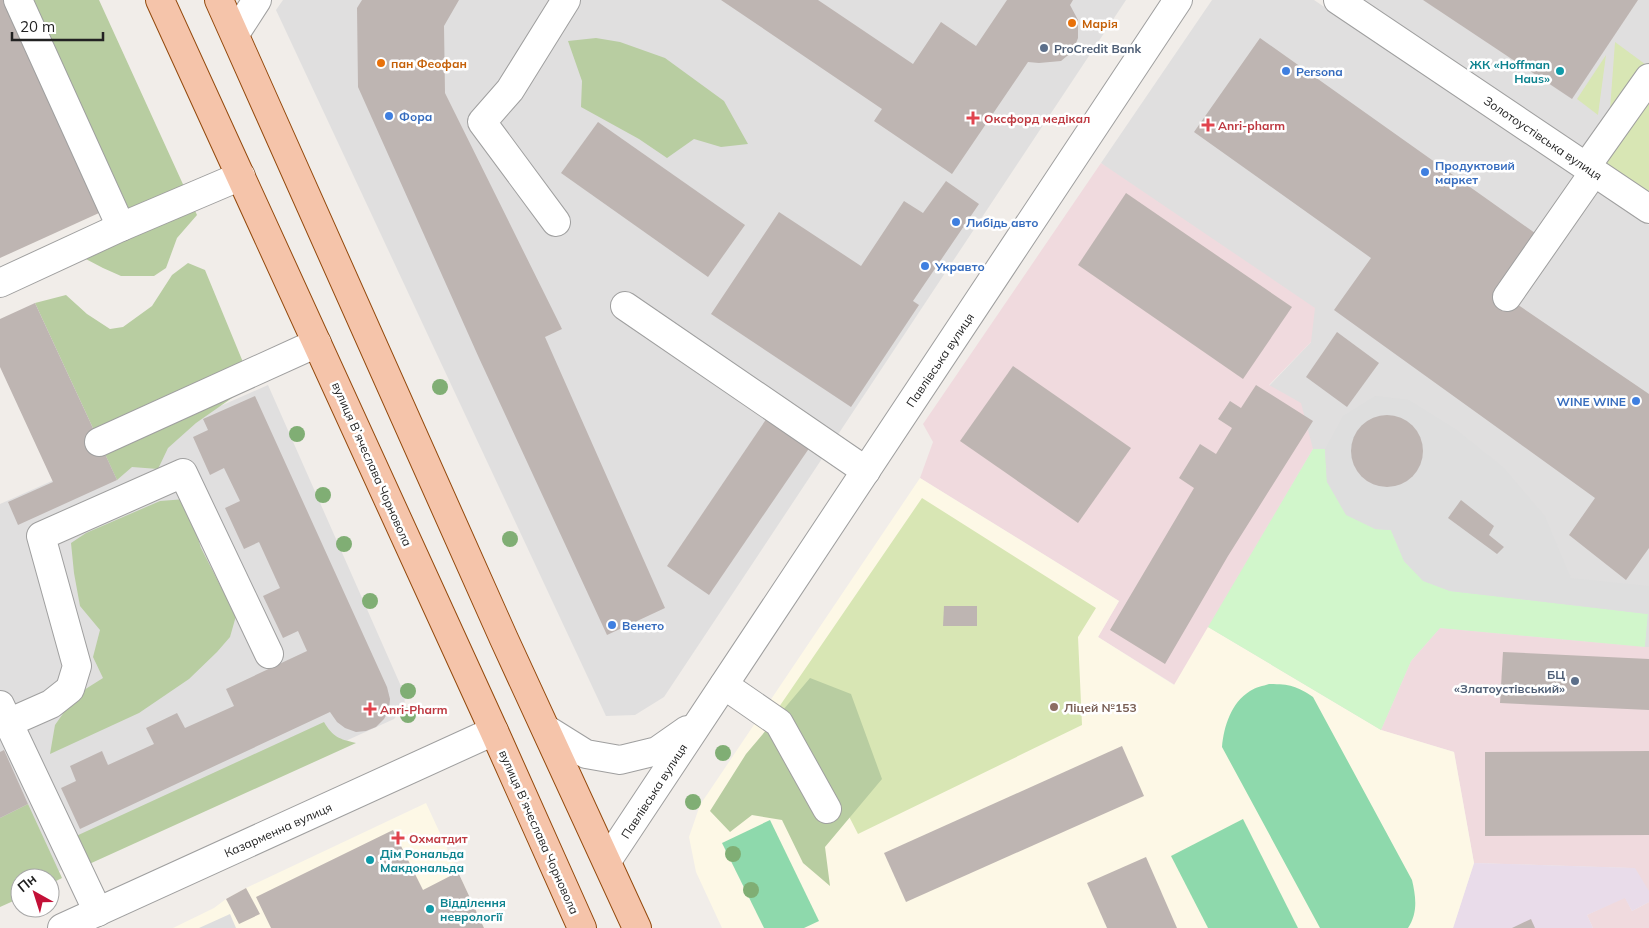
<svg xmlns="http://www.w3.org/2000/svg" width="1649" height="928" viewBox="0 0 1649 928" font-family="Mulish,sans-serif">
<style>
.residential{fill:#e0dfdf}
.commercial{fill:#f0dade}
.industrial{fill:#e9dcea}
.education{fill:#fdf8e6}
.grass{fill:#d8e6b4}
.forest{fill:#b8cda1}
.park{fill:#d1f6cb}
.pitch{fill:#8ed9ac}
.parking{fill:#dedede}
.building{fill:#beb5b2}
.lines{fill:none;stroke-linecap:round;stroke-linejoin:round}
.minor-casing{stroke:#9f9f9f;stroke-width:30}
.major-casing{stroke:#93490c;stroke-width:30}
.minor{stroke:#fff;stroke-width:28}
.major{stroke:#f5c4aa;stroke-width:28}
.tree{fill:#80ae74}
.food-dot{fill:#e8710a;stroke:#fff;stroke-width:2}
.service-dot{fill:#5c6f8a;stroke:#fff;stroke-width:2}
.shop-dot{fill:#3f7fe0;stroke:#fff;stroke-width:2}
.culture-dot{fill:#0f9aa8;stroke:#fff;stroke-width:2}
.health-dot{fill:#e0444e;stroke:#fff;stroke-width:2}
.education-dot{fill:#8d6e63;stroke:#fff;stroke-width:2}
.labels{text-anchor:middle;dominant-baseline:central;stroke-width:5;stroke-linejoin:round;paint-order:stroke}
.food-label{font-size:12px;font-weight:bold;fill:#c56008;stroke:#fff;text-anchor:start}
.service-label{font-size:12px;font-weight:bold;fill:#4e5e75;stroke:#fff;text-anchor:start}
.culture-label{font-size:12px;font-weight:bold;fill:#0d838f;stroke:#fff;text-anchor:start}
.shop-label{font-size:12px;font-weight:bold;fill:#366cbe;stroke:#fff;text-anchor:start}
.health-label{font-size:12px;font-weight:bold;fill:#be3a42;stroke:#fff;text-anchor:start}
.street-label{font-size:12px;fill:#222;stroke:#fff}
.education-label{font-size:12px;font-weight:bold;fill:#785e54;stroke:#fff;text-anchor:start}
</style>
<rect width="100%" height="100%" fill="#f1ede9"/>
<!-- residential -->
<g class="residential">
<path d="M283 0H1126L664 697 635 715 606 716 276 10Z"/>
<path d="M1212 0H1314L1649 225V647L1440 628 1411 661 1381 730 1208 627 1313 449 1269 386 1311 342 1101 163Z"/>
<path d="M1355 0H1649V192L1605 164Z"/>
<path d="M268 385 404 693 405 705 394 719 44 878H20L0 899V504Z"/>
</g>
<!-- commercial -->
<g class="commercial">
<path d="M1101 163 1315 308 1311 342 1269 385 1301 403 1313 449 1175 685 1098 637 1119 601 920 478 933 442 923 424Z"/>
<path d="M1440 628 1649 647V892L1630 868 1474 863 1454 752 1381 730 1411 661Z"/>
<path d="M1625 897 1632 911 1649 902V928H1593L1587 915Z"/>
</g>
<!-- industrial -->
<path class="industrial" d="M1474 863 1635 868 1649 891V902L1632 911 1625 898 1587 915 1593 928H1453Z"/>
<!-- education -->
<g class="education">
<path d="M920 478 1119 601 1098 637 1174 685 1208 627 1381 730 1454 752 1474 863 1453 928H722L696 872 689 837 700 805Z"/>
<path d="M426 803 484 928H173L214 908 226 899 246 888Z"/>
</g>
<!-- grass -->
<g class="grass">
<path d="M1615 42 1649 67 1609 123Z"/>
<path d="M1606 55 1598 115 1577 99Z"/>
<path d="M1649 99V192L1605 164Z"/>
<path d="M922 498 1096 608 1078 637 1082 725 858 834 800 721 779 707Z"/>
</g>
<!-- forest -->
<g class="forest">
<path d="M32 0H99L197 215 177 238 166 268 154 276H121L103 268 82 257 67 237 128 207Z"/>
<path d="M596 38 620 42 665 58 724 101 748 144 721 147 694 139 667 158 639 139 581 107 582 81 568 41Z"/>
<path d="M188 263 205 270 252 384 196 423 168 448 158 469 132 467 117 480 35 303 66 295 87 314 110 329 123 327 152 306 172 275Z"/>
<path d="M186 499 201 548 236 616 230 637 217 652 189 679 139 713 50 754 55 725 76 695 103 678 93 657 100 630 80 606 74 573 71 543 86 533 160 501Z"/>
<path d="M810 678 851 694 882 779 825 847 830 886 803 863 782 820 752 815 730 832 710 811 746 754Z"/>
<path d="M324 722C333 737 339 739 356 743L87 865 74 837Z"/>
<path d="M28 804 62 878 50 884V878H20V898L0 907V818Z"/>
</g>
<!-- park -->
<path class="park" d="M1313 449H1325L1327 482 1375 529 1391 530 1404 561 1424 581 1450 591 1648 614 1645 647 1440 628 1411 661 1381 730 1208 627Z"/>
<!-- pitch -->
<g class="pitch">
<path d="M1269 684C1289 684 1297 686 1313 697L1412 880C1416 897 1418 913 1408 928H1320L1222 747C1224 726 1231 703 1250 691 1256 687 1263 686 1269 684Z"/>
<path d="M1243 819 1298 928H1208L1171 856Z"/>
<path d="M770 820 819 921 804 928H764L722 843Z"/>
</g>
<!-- parking -->
<g class="parking">
<path d="M1375 396 1409 400 1457 430 1503 467 1545 516 1571 578 1649 586V647H1645L1648 614 1450 591 1423 581 1404 561 1391 530 1375 529 1346 515 1327 482 1325 449 1343 416Z"/>
<path d="M230 914 236 928H199Z"/>
</g>
<!-- building -->
<g class="building">
<path d="M0 0H4L99 213 0 258Z"/>
<path d="M362 0H459L444 26 445 93 562 329 545 337 665 608 607 635 479 358 358 87 357 8Z"/>
<path d="M721 0H818L913 64 941 22 976 46 1007 0H1073L1070 5 1078 20V38L1073 51 1061 61 1039 63 1028 62 952 174 874 121 882 109Z"/>
<path d="M1423 0H1638L1572 99Z"/>
<path d="M1260 38 1542 238 1502 294 1649 394V548L1626 580 1569 535 1595 498 1334 310 1371 258 1194 132Z"/>
<path d="M598 122 745 225 708 277 561 173Z"/>
<path d="M946 181 979 204 913 301 919 305 851 407 711 314 779 212 861 266 904 201 923 213Z"/>
<path d="M1126 193 1292 307 1243 379 1078 265Z"/>
<path d="M35 303 117 480 18 525 8 502 53 482 0 367V319Z"/>
<path d="M1337 332 1379 363 1347 407 1306 377Z"/>
<path d="M1013 366 1131 448 1078 523 960 441Z"/>
<path d="M1256 385 1313 421 1228 556 1165 664 1110 630 1194 488 1179 478 1200 444 1216 454 1232 428 1218 419 1230 401 1241 408Z"/>
<path d="M255 396 387 687 390 699 389 710 384 719 376 727 366 731 356 732 345 728 337 722 330 712 80 829 61 788 76 781 70 766 102 751 108 765 154 744 146 728 177 713 185 728 234 706 226 689 307 651 298 631 283 638 263 596 280 588 259 542 244 549 225 508 240 501 224 468 210 475 193 437 208 430 203 419Z"/>
<path d="M769 415 812 444 709 595 667 566Z"/>
<circle cx="1387" cy="451" r="36"/>
<path d="M1461 500 1494 526 1489 535 1504 547 1497 554 1448 518Z"/>
<path d="M944 606H977V626H943Z"/>
<path d="M1503 652 1649 659V710L1500 703Z"/>
<path d="M1122 746 1144 796 906 902 884 853Z"/>
<path d="M4 750 28 804 0 818V752Z"/>
<path d="M1649 751V835L1485 836V752Z"/>
<path d="M393 830 423 890 458 872 484 928H271L256 897Z"/>
<path d="M1146 857 1177 928H1107L1087 883Z"/>
<path d="M246 888 260 914 239 924 226 899Z"/>
<path d="M1531 919 1535 928H1512Z"/>
</g>
<g class="lines">
<defs>
<g id="minor">
<path d="M18 0 121 227"/>
<path d="M1338 0 1649 209"/>
<path d="M235 34 257 0"/>
<path d="M1586 167 1649 78"/>
<path d="M556 222 482 122 510 90 566 0"/>
<path d="M0 283 121 227 241 176"/>
<path d="M1507 297 1594 172"/>
<path d="M625 306 866 471"/>
<path d="M99 442 317 343"/>
<path d="M724 685 779 723 827 809"/>
<path d="M0 705 98 912"/>
<path d="M8 723 51 704 70 689 77 666 41 536 183 473 269 654"/>
<path d="M546 729 586 754 620 760 657 751 687 730"/>
<path d="M607 861 1178 0"/>
<path d="M62 928 494 731"/>
</g>
<g id="major">
<path d="M160 0 494 731 582 928"/>
<path d="M219 0 504 639 637 928"/>
</g>
</defs>
<!-- minor casing -->
<use href="#minor" class="minor-casing"/>
<!-- major casing -->
<use href="#major" class="major-casing"/>
<!-- minor -->
<use href="#minor" class="minor"/>
<!-- major -->
<use href="#major" class="major"/>
</g>
<!-- trees -->
<g class="tree">
<circle cx="440" cy="387" r="8"/>
<circle cx="297" cy="434" r="8"/>
<circle cx="323" cy="495" r="8"/>
<circle cx="510" cy="539" r="8"/>
<circle cx="344" cy="544" r="8"/>
<circle cx="370" cy="601" r="8"/>
<circle cx="408" cy="691" r="8"/>
<circle cx="408" cy="715" r="8"/>
<circle cx="723" cy="753" r="8"/>
<circle cx="693" cy="802" r="8"/>
<circle cx="733" cy="854" r="8"/>
<circle cx="751" cy="890" r="8"/>
</g>
<!-- markers -->
<g class="food-dot">
<circle cx="1072" cy="23" r="5"/>
<circle cx="381" cy="63" r="5"/>
</g>
<g class="service-dot">
<circle cx="1044" cy="48" r="5"/>
<circle cx="1575" cy="681" r="5"/>
</g>
<g class="shop-dot">
<circle cx="1286" cy="71" r="5"/>
<circle cx="389" cy="116" r="5"/>
<circle cx="1425" cy="172" r="5"/>
<circle cx="956" cy="222" r="5"/>
<circle cx="925" cy="266" r="5"/>
<circle cx="1636" cy="401" r="5"/>
<circle cx="612" cy="625" r="5"/>
</g>
<g class="culture-dot">
<circle cx="1560" cy="71" r="5"/>
<circle cx="370" cy="860" r="5"/>
<circle cx="430" cy="909" r="5"/>
</g>
<g class="health-dot">
<path d="M970.5 110.5h5v5h5v5h-5v5h-5v-5h-5v-5h5z"/>
<path d="M1205.5 117.5h5v5h5v5h-5v5h-5v-5h-5v-5h5z"/>
<path d="M367.5 701.5h5v5h5v5h-5v5h-5v-5h-5v-5h5z"/>
<path d="M395.5 830.5h5v5h5v5h-5v5h-5v-5h-5v-5h5z"/>
</g>
<circle class="education-dot" cx="1054" cy="707" r="5"/>
<g class="labels">
<!-- food labels -->
<g class="food-label">
<text x="1082" y="23">Марія</text>
<text x="391" y="63">пан Феофан</text>
</g>
<!-- service labels -->
<g class="service-label">
<text x="1054" y="48">ProCredit Bank</text>
<text x="1565" y="674" text-anchor="end">БЦ<tspan x="1565" dy="14">«Златоустівський»</tspan></text>
</g>
<!-- culture labels -->
<g class="culture-label">
<text x="1550" y="64" text-anchor="end">ЖК «Hoffman<tspan x="1550" dy="14">Haus»</tspan></text>
<text x="380" y="853">Дім Рональда<tspan x="380" dy="14">Макдональда</tspan></text>
<text x="440" y="902">Відділення<tspan x="440" dy="14">неврології</tspan></text>
</g>
<!-- shop labels -->
<g class="shop-label">
<text x="1296" y="71">Persona</text>
<text x="399" y="116">Фора</text>
<text x="1435" y="165">Продуктовий<tspan x="1435" dy="14">маркет</tspan></text>
<text x="966" y="222">Либідь авто</text>
<text x="935" y="266">Укравто</text>
<text x="1626" y="401" text-anchor="end">WINE WINE</text>
<text x="622" y="625">Венето</text>
</g>
<!-- health labels -->
<g class="health-label">
<text x="984" y="118">Оксфорд медікал</text>
<text x="1218" y="125">Anri-pharm</text>
<text x="380" y="709">Anri-Pharm</text>
<text x="409" y="838">Охматдит</text>
</g>
<!-- street labels -->
<g class="street-label">
<text transform="translate(1543 138) rotate(34)">Золотоустівська вулиця</text>
<text transform="translate(940 360) rotate(-56)">Павлівська вулиця</text>
<text transform="translate(372 464) rotate(66)">вулиця Вʼячеслава Чорновола</text>
<text transform="translate(654 791) rotate(-57)">Павлівська вулиця</text>
<text transform="translate(278 830) rotate(-24)">Казарменна вулиця</text>
<text transform="translate(539 832) rotate(66)">вулиця Вʼячеслава Чорновола</text>
</g>
<!-- education labels -->
<g class="education-label">
<text x="1064" y="707">Ліцей №153</text>
</g>
</g>
<!-- north arrow -->
<g transform="translate(35 893) rotate(321)"><circle r="24" fill="#ffffff" stroke="#a7a7a7"/>
<path d="M0-4L9 19L0 12L-9 19Z" fill="#c31037"/>
<text y="-8" font-size="14" font-weight="bold" text-anchor="middle" fill="#222222">Пн</text>
</g>
<!-- scale -->
<path d="M12 32v8h91v-8" fill="none" stroke="#222222" stroke-width="2.5"/>
<text x="20" y="32" font-size="15" fill="#222222" stroke="#ffffff" stroke-width="4" paint-order="stroke">20 m</text>
</svg>
